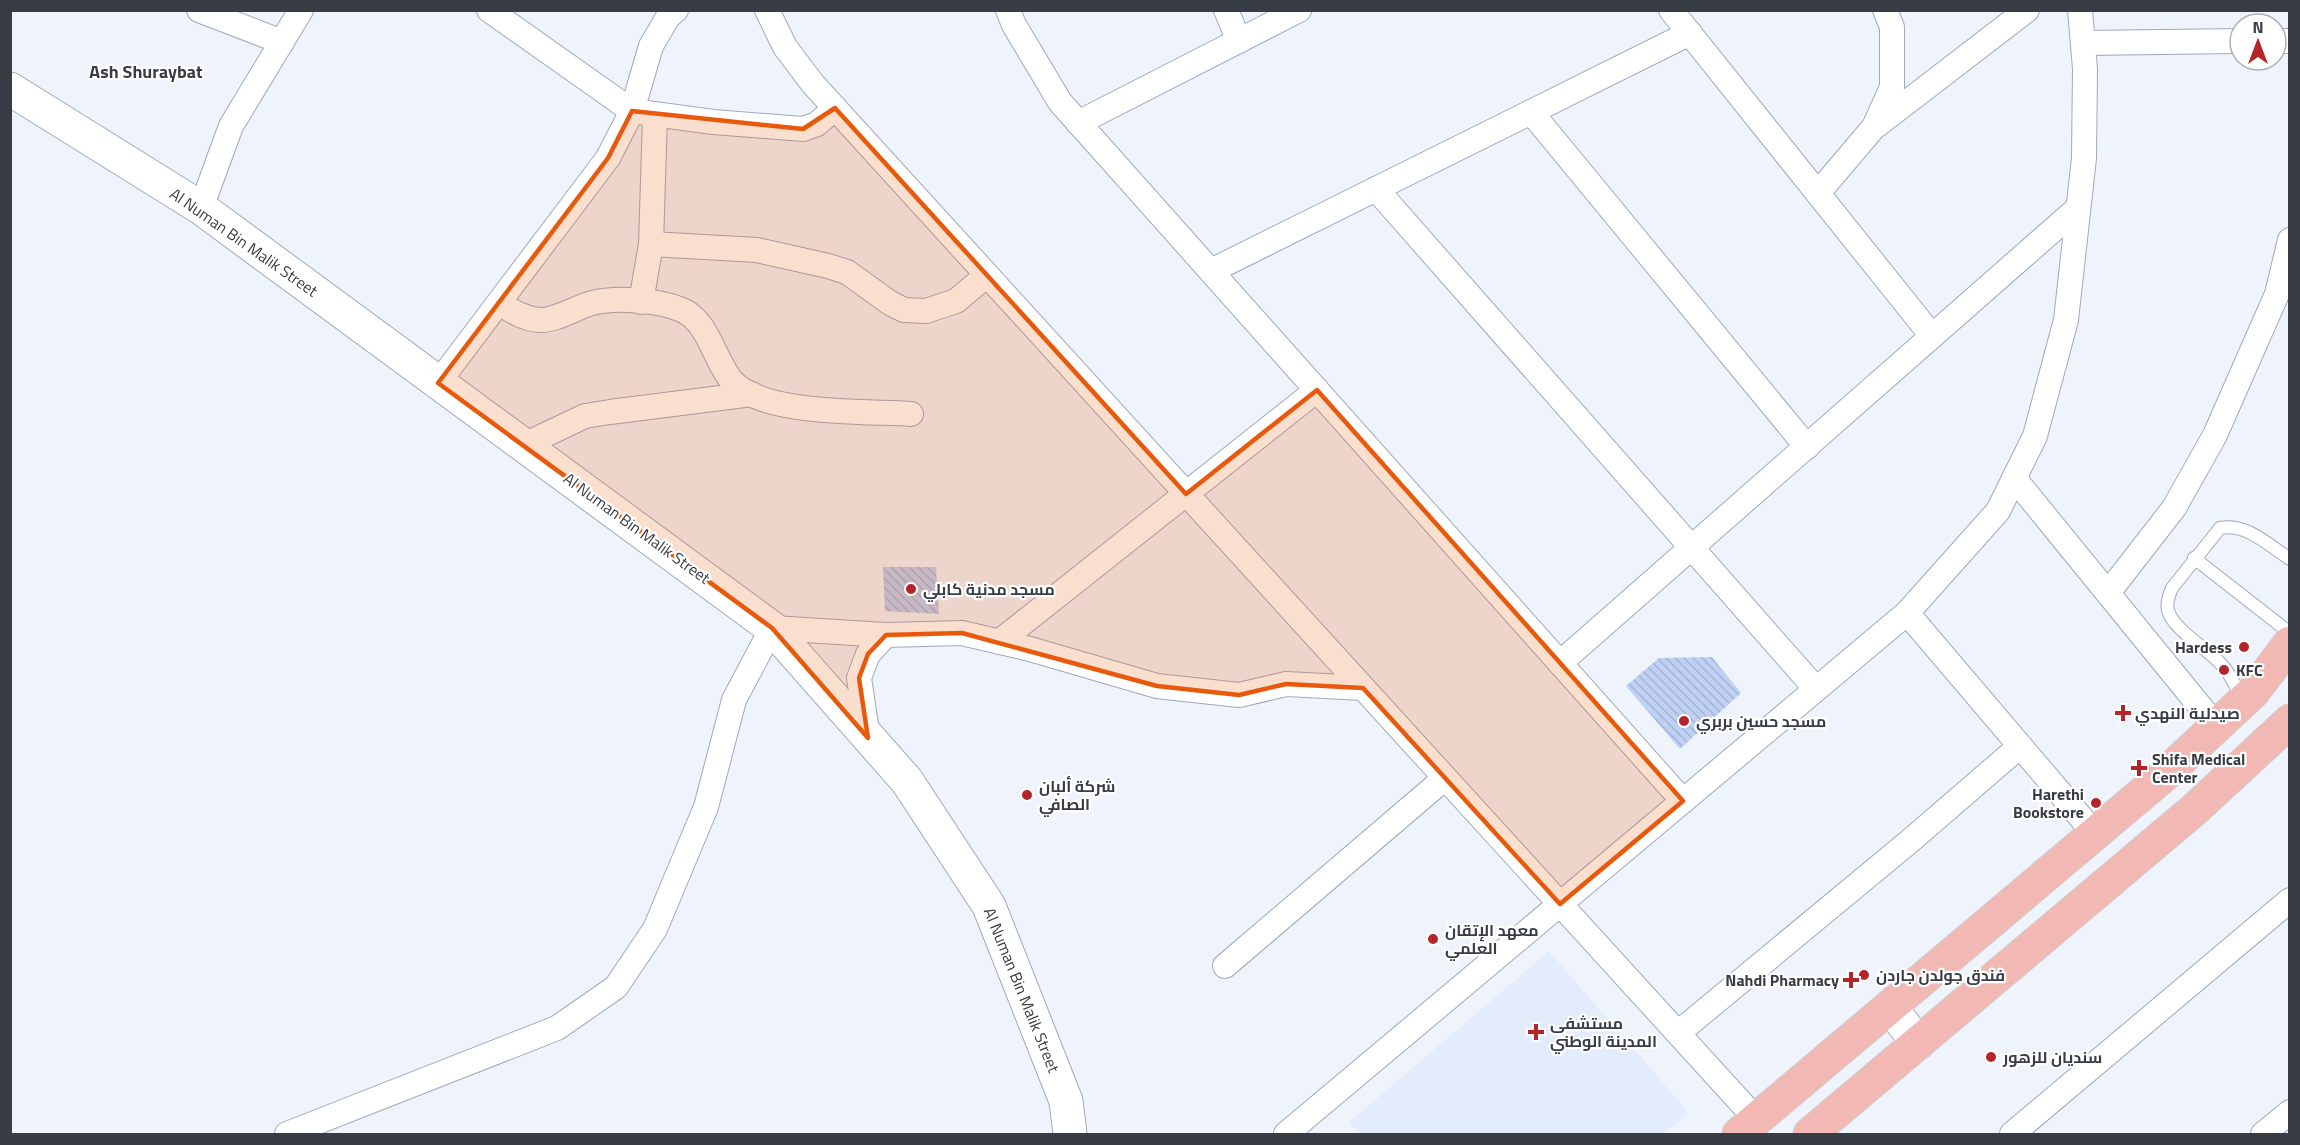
<svg xmlns="http://www.w3.org/2000/svg" width="2300" height="1145" viewBox="0 0 2300 1145" font-family="'Titillium Web',Cairo,sans-serif">
<style>
.built{fill:#e3ecfc}
.building{fill:url(#building-back-hatch)}
.lines{fill:none;stroke-linecap:round;stroke-linejoin:round}
.lane-casing{stroke:#9fa9bd;stroke-width:14}
.street-casing{stroke:#9fa9bd;stroke-width:26}
.secondary-casing{stroke:#9fa9bd;stroke-width:35}
.primary-casing{stroke:#cfd0d2;stroke-width:35}
.lane{stroke:#fff;stroke-width:12}
.street{stroke:#fff;stroke-width:24}
.secondary{stroke:#fff;stroke-width:33}
.primary{stroke:#f2b8b3;stroke-width:33}
.marked{fill:#e8590c;fill-opacity:0.2;stroke:#e8590c;stroke-width:4.5;stroke-linejoin:round}
.poi-dot{fill:#b42429;stroke:#fff;stroke-width:2}
.labels{text-anchor:middle;dominant-baseline:central;stroke-width:4.5;stroke-linejoin:round;paint-order:stroke}
.street-label{font-size:16px;fill:#383c44;stroke:#fff}
.poi-label{font-size:16px;font-weight:bold;fill:#383c44;stroke:#fff;text-anchor:start}
.neighbourhood-label{font-size:18px;font-weight:bold;fill:#383c44;stroke:#fff}
</style>
<defs>
<pattern id="building-back-hatch" width="6" height="6" patternUnits="userSpaceOnUse" patternTransform="scale(1.5)"><rect width="6" height="6" fill="#bed1f4"/><path d="M-1 5l2 2M0 0l6 6M5-1l2 2" fill="none" stroke="#a4b4d2"/></pattern>
</defs>
<rect width="100%" height="100%" fill="#eff4fc"/>
<!-- built -->
<path class="built" d="M1549 951 1689 1113 1663 1134H1360L1349 1122Z"/>
<!-- building -->
<g class="building">
<path d="M883 567H936L939 614 885 611Z"/>
<path d="M1712 657 1741 693 1680 749 1626 686 1659 658Z"/>
</g>
<g class="lines">
<defs>
<g id="lane">
<path d="M2194 558 2290 633"/>
<path d="M2243 700C2236 688 2231 674 2221 664 2208 649 2172 629 2168 610 2166 603 2169 595 2172 588L2220 528C2247 523 2268 545 2290 559"/>
</g>
<g id="street">
<path d="M199 10 282 42"/>
<path d="M489 10 632 111 713 122 803 129 817 124 835 108"/>
<path d="M767 10 785 47 813 84 1756 1119"/>
<path d="M1008 10 1014 25 1060 102 1683 801"/>
<path d="M1226 10 1239 41"/>
<path d="M1671 10 1932 336"/>
<path d="M2276 41H2290"/>
<path d="M2083 43 2240 41"/>
<path d="M1531 112 1807 447"/>
<path d="M1078 123 1299 10"/>
<path d="M1876 126 2027 10"/>
<path d="M1376 189 1816 689"/>
<path d="M1818 193 1874 127 1892 87V27L1885 10"/>
<path d="M201 208 231 126 301 10"/>
<path d="M651 244 757 250 828 266 847 272 890 303 904 310 926 311 956 301 987 275"/>
<path d="M1211 271 1690 33"/>
<path d="M641 302 651 244 655 116"/>
<path d="M499 303C512 311 524 319 540 320 555 321 577 307 592 303 616 297 659 300 682 310 708 321 714 359 731 380 761 416 867 411 911 414"/>
<path d="M438 383 608 158 632 111 651 46 668 17 676 10"/>
<path d="M524 445 585 416 610 412 752 394"/>
<path d="M2014 478 2216 726"/>
<path d="M2108 593 2174 508 2215 435 2277 294 2290 240"/>
<path d="M1907 613 2095 834"/>
<path d="M999 642 1317 390"/>
<path d="M1560 663 2078 208"/>
<path d="M868 738 859 678 868 654 886 635"/>
<path d="M1225 966 1445 778"/>
<path d="M1678 1033 1910 841 2020 746"/>
<path d="M287 1134 557 1028 616 987 655 929 706 807 734 700 772 628 886 635 962 633 1030 649 1157 686 1239 695 1286 684 1363 688"/>
<path d="M1286 1134 1907 613 1998 511 2035 436 2066 320 2084 158 2085 69 2080 10"/>
<path d="M2012 1134 2290 900"/>
<path d="M2263 1134 2290 1112"/>
</g>
<g id="secondary">
<path d="M10 89 201 208 772 628 907 781 989 906 1066 1101 1070 1134"/>
<path d="M1890 1007 1918 1043"/>
</g>
<g id="primary">
<path d="M1739 1134 2162 777 2253 692 2290 643"/>
<path d="M1810 1134 2195 809 2290 721"/>
</g>
</defs>
<!-- lane casing -->
<use href="#lane" class="lane-casing"/>
<!-- street casing -->
<use href="#street" class="street-casing"/>
<!-- secondary casing -->
<use href="#secondary" class="secondary-casing"/>
<!-- primary casing -->
<use href="#primary" class="primary-casing"/>
<!-- lane -->
<use href="#lane" class="lane"/>
<!-- street -->
<use href="#street" class="street"/>
<!-- secondary -->
<use href="#secondary" class="secondary"/>
<!-- primary -->
<use href="#primary" class="primary"/>
</g>
<!-- marked area -->
<path class="marked" d="M835 108 1186 494 1317 390 1683 801 1560 904 1363 688 1286 684 1239 695 1157 686 962 633 886 635 868 654 859 678 868 738 772 628 438 383 608 158 632 111 803 129Z"/>
<!-- markers -->
<g class="poi-dot">
<circle cx="911" cy="589" r="6"/>
<circle cx="2244" cy="647" r="6"/>
<circle cx="2224" cy="670" r="6"/>
<path d="M2120 704h6v6h6v6h-6v6h-6v-6h-6v-6h6z"/>
<circle cx="1684" cy="721" r="6"/>
<path d="M2136 759h6v6h6v6h-6v6h-6v-6h-6v-6h6z"/>
<circle cx="1027" cy="795" r="6"/>
<circle cx="2096" cy="803" r="6"/>
<circle cx="1433" cy="939" r="6"/>
<circle cx="1864" cy="975" r="6"/>
<path d="M1848 971h6v6h6v6h-6v6h-6v-6h-6v-6h6z"/>
<path d="M1533 1023h6v6h6v6h-6v6h-6v-6h-6v-6h6z"/>
<circle cx="1991" cy="1057" r="6"/>
</g>
<g class="labels">
<!-- street labels -->
<g class="street-label">
<text transform="translate(244 242) rotate(35)">Al Numan Bin Malik Street</text>
<text transform="translate(637 528) rotate(36)">Al Numan Bin Malik Street</text>
<text transform="translate(1022 990) rotate(68)">Al Numan Bin Malik Street</text>
</g>
<!-- poi labels -->
<g class="poi-label">
<text x="923" y="589">مسجد مدنية كابلي</text>
<text x="2232" y="647" text-anchor="end">Hardess</text>
<text x="2236" y="670">KFC</text>
<text x="2135" y="713">صيدلية النهدي</text>
<text x="1696" y="721">مسجد حسين بربري</text>
<text x="2152" y="759">Shifa Medical<tspan x="2152" dy="18">Center</tspan></text>
<text x="1039" y="786">شركة ألبان<tspan x="1039" dy="18">الصافي</tspan></text>
<text x="2084" y="794" text-anchor="end">Harethi<tspan x="2084" dy="18">Bookstore</tspan></text>
<text x="1445" y="930">معهد الإتقان<tspan x="1445" dy="18">العلمي</tspan></text>
<text x="1876" y="975">فندق جولدن جاردن</text>
<text x="1839" y="980" text-anchor="end">Nahdi Pharmacy</text>
<text x="1550" y="1023">مستشفى<tspan x="1550" dy="18">المدينة الوطني</tspan></text>
<text x="2003" y="1057">سنديان للزهور</text>
</g>
<!-- neighbourhood labels -->
<g class="neighbourhood-label">
<text x="146" y="71">Ash Shuraybat</text>
</g>
</g>
<!-- border -->
<rect width="2300" height="1145" fill="none" stroke="#383c44" stroke-width="24"/>
<!-- north arrow -->
<g transform="translate(2258 42)"><circle r="28" fill="#ffffff" stroke="#afb1b4" stroke-width="1.5"/>
<path d="M0-4.5L10 22L0 15L-10 22Z" fill="#b42429"/>
<text y="-9" font-size="16" font-weight="bold" text-anchor="middle" fill="#383c44">N</text>
</g>
</svg>
